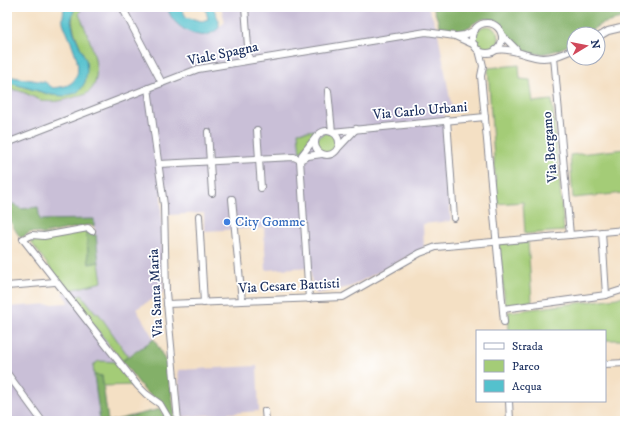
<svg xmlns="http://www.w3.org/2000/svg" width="632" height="428" viewBox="0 0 632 428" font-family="'IM FELL DW Pica',serif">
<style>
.industrial{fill:#c9bfd7}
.green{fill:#a4cc77;stroke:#607e6a}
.forest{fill:#83b068;stroke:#4f7063}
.water{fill:#54c1cd;stroke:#387896}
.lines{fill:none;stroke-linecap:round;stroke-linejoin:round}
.minor-casing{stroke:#888891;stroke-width:8}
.minor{stroke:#fff;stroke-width:6}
.shop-dot{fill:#3f7fe0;stroke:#fff;stroke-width:1.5}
.labels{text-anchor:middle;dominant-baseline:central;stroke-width:3.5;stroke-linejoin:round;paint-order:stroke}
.street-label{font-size:14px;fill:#1b2f5e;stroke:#fff}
.shop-label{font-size:14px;fill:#366cbe;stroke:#fff;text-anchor:start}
</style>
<rect width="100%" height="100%" fill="#fff"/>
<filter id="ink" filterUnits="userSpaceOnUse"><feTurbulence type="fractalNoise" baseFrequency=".025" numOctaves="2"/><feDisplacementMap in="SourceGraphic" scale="8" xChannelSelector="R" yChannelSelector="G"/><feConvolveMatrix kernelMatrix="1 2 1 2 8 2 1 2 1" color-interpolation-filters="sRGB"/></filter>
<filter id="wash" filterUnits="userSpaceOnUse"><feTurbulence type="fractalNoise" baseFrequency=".012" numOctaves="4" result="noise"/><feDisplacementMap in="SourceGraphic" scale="16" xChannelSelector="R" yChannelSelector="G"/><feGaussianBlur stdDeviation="0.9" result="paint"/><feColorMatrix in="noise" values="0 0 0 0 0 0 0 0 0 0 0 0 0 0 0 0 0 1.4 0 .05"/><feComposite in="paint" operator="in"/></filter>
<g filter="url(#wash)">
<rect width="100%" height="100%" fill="#f4e0c4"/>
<!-- industrial -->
<g class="industrial">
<path d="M82 7H168L171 17 176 23 200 36 212 34 225 22 221 7H428L437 28 452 110 444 112 451 221 423 224 424 248 350 287 316 294 312 285 310 267 266 270 264 228 204 231V213L169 215V194H161L164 292 136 309 154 339 128 356 99 314 95 312 82 296 117 362 93 365 100 421H7V307L67 303 69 302 62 293 102 281 93 219 40 220 38 207 21 209 14 204H7V89L20 90 44 101H51L66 100 86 94 96 69 92 46 79 14Z"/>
<path d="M257 366 259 411 182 417 178 370Z"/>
</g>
<!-- green -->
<g class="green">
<path d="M75 7H82L79 14C86 31 110 80 86 94 83 96 78 96 75 97 65 100 54 103 44 101 29 97 26 90 7 89V82L52 95 85 82C92 51 64 33 75 7Z"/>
<circle cx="487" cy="38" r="12"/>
<path d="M519 65 520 79 530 80 533 102 552 100 564 231 525 234 523 202 497 204 488 68Z"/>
<path d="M319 130 300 153 298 132Z"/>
<circle cx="327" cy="143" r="10"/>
<path d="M625 149V193L573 198 570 155Z"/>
<path d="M86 230 89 264 99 262 102 282 67 291 28 238Z"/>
<path d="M528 242 532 301 505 306 499 243Z"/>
<path d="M82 295 95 312 99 314 128 356 122 361 72 298Z"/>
<path d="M625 295V340H605V331H509L508 312 617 298Z"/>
<path d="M99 361 117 362 134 385 103 386 102 376 94 375 93 365Z"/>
</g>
<!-- forest -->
<g class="forest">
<path d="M433 7H625V18L601 24 586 34H574V42C554 54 527 62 510 39 503 30 504 20 490 19 471 16 472 38 441 29Z"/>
<path d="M7 204H14L21 209 38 207 40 220 94 219V226L88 225 43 234 31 232 21 238C13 228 7 218 7 204Z"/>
<path d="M86 230 96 235 99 262 89 264Z"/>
<path d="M154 339 168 366 165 372 169 376 175 416 171 418 161 402 145 391 122 361Z"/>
<path d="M94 375 102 376 108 421H100Z"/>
<path d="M161 409 167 421H111Z"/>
</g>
<!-- water -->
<g class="water">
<path d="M64 7H75L71 21 74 33 86 60 87 72 85 82 81 89 76 93 64 96 52 95 7 82V76L45 82 53 88C58 87 64 87 68 85 91 74 67 37 63 22 62 18 64 12 64 7Z"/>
<path d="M168 7H181L186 17 202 21 208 19 205 7H213L219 21V28C214 32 207 37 199 35 186 33 169 21 168 7Z"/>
</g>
</g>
<g filter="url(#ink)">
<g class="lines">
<defs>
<g id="minor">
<path d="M122 7 162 83"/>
<path d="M245 7 249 60"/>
<circle cx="487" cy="38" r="15"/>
<path d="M502 35 516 49"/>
<path d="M456 36 465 35 475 30"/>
<path d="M598 37 608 31 625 27"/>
<path d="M479 50 483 66 481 76 504 322"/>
<path d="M496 50C511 48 520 54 535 57 549 60 561 55 574 49"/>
<path d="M554 57 570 235"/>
<path d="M148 88 164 205 166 292 178 421"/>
<path d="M328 91 332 132 485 117"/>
<path d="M447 120 454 218"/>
<path d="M257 130 261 188"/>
<circle cx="327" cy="143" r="12"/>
<path d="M208 132 212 193"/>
<path d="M7 143 198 69 426 32 455 36 475 45"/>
<path d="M339 147 356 129"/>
<path d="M300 160 308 156 322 154"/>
<path d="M159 164 294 157 300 160"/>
<path d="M232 199 242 301"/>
<path d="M199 216 204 303"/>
<path d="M92 231 88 228 44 236 32 235 23 239 138 386 146 394 160 404 170 421"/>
<path d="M602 232 606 295"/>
<path d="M7 286 55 282"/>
<path d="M309 299 300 160 302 155 316 137"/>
<path d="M167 304 343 297 420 253 436 247 625 230"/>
<path d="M503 309 606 295 625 289"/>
<path d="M605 364 625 363"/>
<path d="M7 373 42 421"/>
<path d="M509 401 510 421"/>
<path d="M265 411 266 421"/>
</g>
</defs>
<!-- minor casing -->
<use href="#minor" class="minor-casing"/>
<!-- minor -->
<use href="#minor" class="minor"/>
</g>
</g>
<!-- markers -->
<circle class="shop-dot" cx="227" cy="222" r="4"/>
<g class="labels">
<!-- street labels -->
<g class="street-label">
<text transform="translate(223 54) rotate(-12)">Viale Spagna</text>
<text transform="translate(420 111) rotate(-5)">Via Carlo Urbani</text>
<text transform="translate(550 147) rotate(-95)">Via Bergamo</text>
<text transform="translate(289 286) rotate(-3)">Via Cesare Battisti</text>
<text transform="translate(156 293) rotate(-93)">Via Santa Maria</text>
</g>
<!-- shop labels -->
<g class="shop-label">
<text x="235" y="222">City Gomme</text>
</g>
</g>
<!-- margin -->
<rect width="632" height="428" fill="none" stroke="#fff" stroke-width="24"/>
<!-- legend -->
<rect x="476" y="330" width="130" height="72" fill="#ffffff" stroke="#a4acbf"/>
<rect x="484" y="343" width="20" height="6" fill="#ffffff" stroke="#a4acbf"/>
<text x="512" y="350" font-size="12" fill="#1b2f5e">Strada</text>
<rect x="484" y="360" width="20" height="12" fill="#a4cc77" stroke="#a4acbf"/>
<text x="512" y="370" font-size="12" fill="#1b2f5e">Parco</text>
<rect x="484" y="380" width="20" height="12" fill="#54c1cd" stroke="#a4acbf"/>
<text x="512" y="390" font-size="12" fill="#1b2f5e">Acqua</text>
<!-- north arrow -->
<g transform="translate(586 46) rotate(80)"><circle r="19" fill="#ffffff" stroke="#a4acbf"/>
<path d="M0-3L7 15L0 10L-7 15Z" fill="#d1495b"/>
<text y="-6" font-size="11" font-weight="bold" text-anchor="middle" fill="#1b2f5e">N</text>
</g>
</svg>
